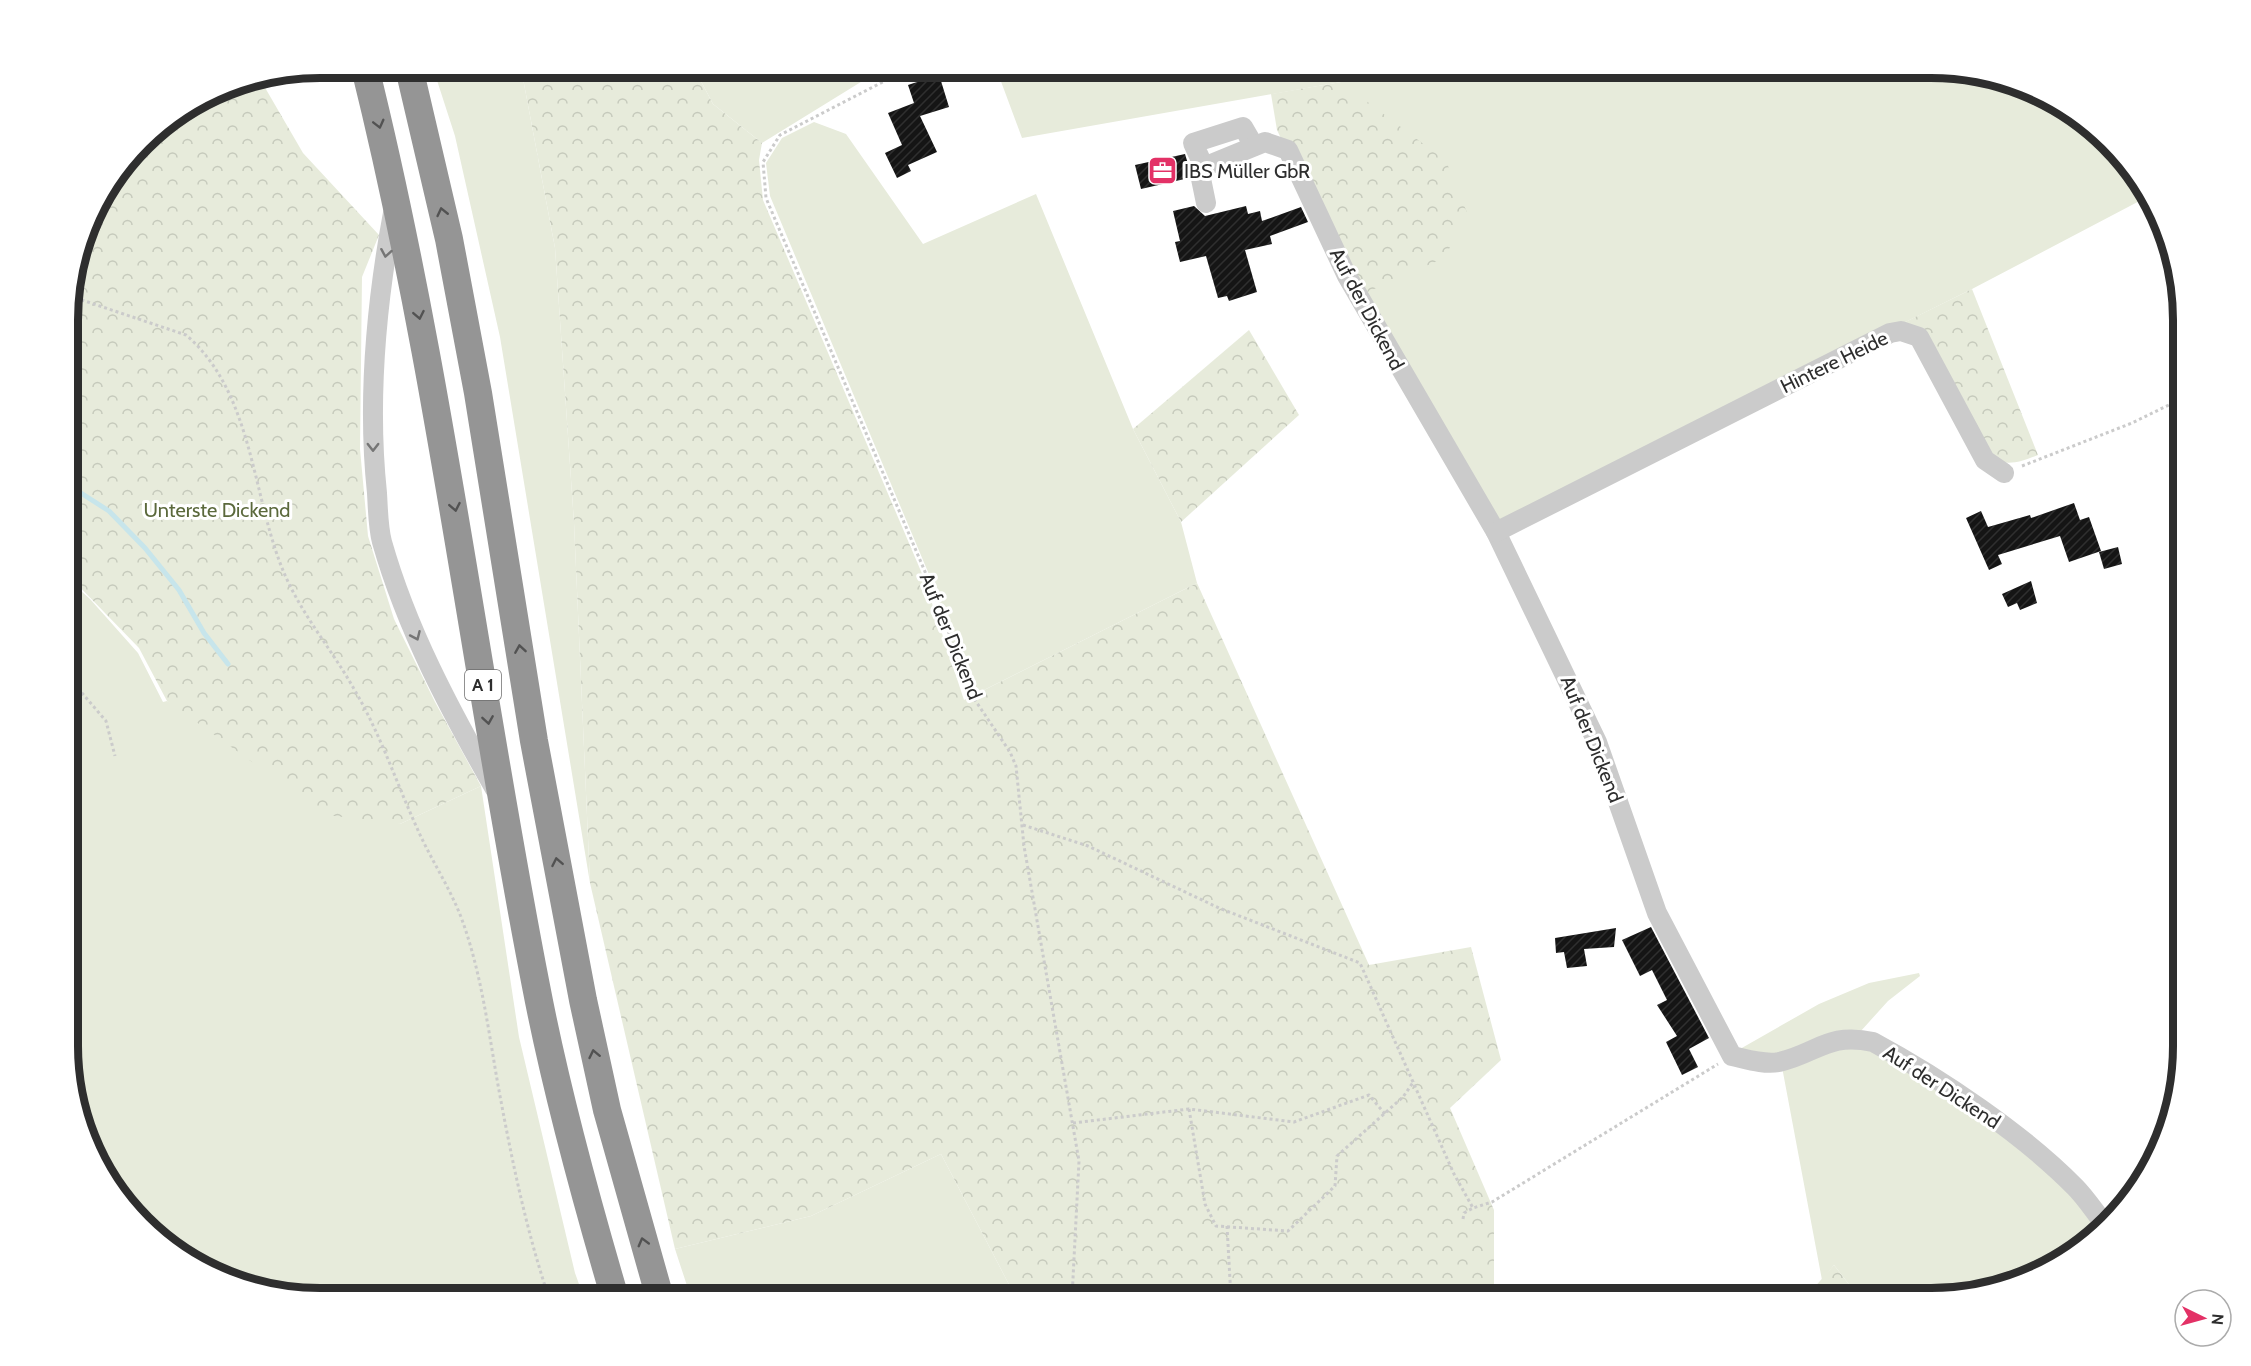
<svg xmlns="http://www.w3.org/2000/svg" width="2251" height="1366" viewBox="0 0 2251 1366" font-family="Cabin,sans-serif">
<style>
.grass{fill:#e7ebdb}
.forest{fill:url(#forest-crowns)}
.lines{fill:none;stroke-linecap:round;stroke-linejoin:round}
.stream{stroke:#c7e5eb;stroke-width:5}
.building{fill:url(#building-hatch)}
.path{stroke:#cbcbcb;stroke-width:3;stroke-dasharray:3 3;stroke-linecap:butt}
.minor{stroke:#cbcbcb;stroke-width:20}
.highway{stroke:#959595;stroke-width:28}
.oneway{stroke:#525252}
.oneway2{stroke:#757575}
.labels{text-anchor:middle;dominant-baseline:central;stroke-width:6;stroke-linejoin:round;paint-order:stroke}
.shield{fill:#fff;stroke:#6d6d6d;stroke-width:1.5}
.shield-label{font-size:18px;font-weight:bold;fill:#2e2e2e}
.poi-label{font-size:20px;fill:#2e2e2e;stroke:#fff;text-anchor:start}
.street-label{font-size:20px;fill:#2e2e2e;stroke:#fff}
.park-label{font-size:20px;fill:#5b693c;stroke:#fff}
.rim{fill:none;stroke:#2e2e2e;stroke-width:8}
</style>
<defs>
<pattern id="forest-crowns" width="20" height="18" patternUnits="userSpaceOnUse" patternTransform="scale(1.5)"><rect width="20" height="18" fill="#e7ebdb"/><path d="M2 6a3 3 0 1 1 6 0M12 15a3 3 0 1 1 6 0" fill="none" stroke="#c6cabc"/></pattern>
<pattern id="building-hatch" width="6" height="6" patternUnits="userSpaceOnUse" patternTransform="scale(1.5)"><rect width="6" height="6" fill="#151515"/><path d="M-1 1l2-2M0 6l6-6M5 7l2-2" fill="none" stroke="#2f2f2f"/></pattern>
</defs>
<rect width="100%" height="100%" fill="#fff"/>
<!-- grass -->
<g class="grass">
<path d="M433 68H521L555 248 574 523 590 883 500 337 455 136Z"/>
<path d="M694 68H867L869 77 762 143 713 104Z"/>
<path d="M996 68H1931L1997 76 2058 102 2141 180 2149 196 1972 289 1498 524 1363 293 1341 82 1022 138Z"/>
<path d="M814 122 846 134 923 244 1036 194 1133 429 1181 522 1197 583 970 697 928 572 770 196 766 163 782 138Z"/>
<path d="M70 581 90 599 138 653 163 702 167 701 400 824 481 786 519 1037 575 1273 584 1298H320L254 1290 193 1264 110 1186 70 1079Z"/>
<path d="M1919 973 1920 976 1888 1001 1860 1032 1777 1056 1740 1049 1819 1004 1869 983Z"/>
<path d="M1861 1043 2012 1138 2104 1229 2058 1264 1947 1298H1871L1851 1287 1834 1265 1822 1280 1782 1067Z"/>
<path d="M941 1154 1016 1298H691L675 1249 811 1216Z"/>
</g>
<!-- forest -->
<g class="forest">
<path d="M521 68H694L713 104 762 143 759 160 763 200 923 576 964 700 1197 583 1369 965 1471 947 1501 1060 1450 1108 1494 1210V1298H1016L941 1154 811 1216 675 1249 590 883 574 523 555 248Z"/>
<path d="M260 79 303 153 379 235 362 277 360 449 368 536 394 619 435 702 481 786 400 824 326 815 167 701 139 648 70 577V287L94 208 153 130 224 87Z"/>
<path d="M1341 82 1446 161 1468 215 1444 258 1356 297 1277 130 1271 94Z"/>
<path d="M1972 289 2038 455C2022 461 2011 466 1994 460L1899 325Z"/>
<path d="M1249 330 1299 415 1181 522 1133 429Z"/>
<path d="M1834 1265 1851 1287 1871 1298H1805Z"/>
</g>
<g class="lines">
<!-- stream -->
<path class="stream" d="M70 486 109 511 145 548 179 590 204 633 228 664"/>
</g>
<!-- building -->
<g class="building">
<path d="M916 68H937L949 107 920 116 937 152 908 165 911 171 897 178 885 153 902 145 888 113 914 103 908 85 920 81Z"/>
<path d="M1185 154 1188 164 1189 178 1141 189 1135 165Z"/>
<path d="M1194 206 1205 216 1246 206 1248 214 1260 211 1262 221 1301 207 1308 222 1270 236 1272 244 1245 250 1257 292 1229 301 1227 296 1218 298 1206 256 1180 262 1175 242 1180 241 1173 211Z"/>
<path d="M2074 503 2080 520 2089 517 2101 551 2069 562 2060 536 1998 555 2002 564 1989 570 1966 518 1981 511 1988 527 2030 515 2031 518Z"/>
<path d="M2118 547 2122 564 2104 569 2099 552Z"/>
<path d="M2031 581 2037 603 2020 610 2017 603 2008 607 2002 594Z"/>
<path d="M1651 927 1709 1038 1689 1049 1698 1067 1682 1075 1666 1042 1677 1036 1657 1005 1667 1000 1652 970 1640 976 1622 940Z"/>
<path d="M1616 928 1614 947 1584 949 1587 966 1567 968 1564 952 1556 953 1555 938Z"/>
</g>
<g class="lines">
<!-- path -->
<g class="path">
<path d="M904 71 780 135 763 162 766 198 926 574 975 700 1010 752 1016 766 1024 846 1079 1161 1072 1298"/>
<path d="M70 296 186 335C252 391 252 493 282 568 300 613 331 648 354 689 380 733 396 782 417 828 430 858 449 886 461 917 481 971 488 1028 498 1085 511 1156 526 1230 549 1298"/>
<path d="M2022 466 2132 423 2183 398"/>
<path d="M70 679 106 721 115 756"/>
<path d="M1023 825 1088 846 1219 908 1360 963 1454 1174 1473 1208 1492 1202 1718 1064"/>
<path d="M1189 1109 1205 1204 1216 1226 1288 1231 1335 1186 1337 1156 1403 1097 1414 1081"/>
<path d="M1073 1123 1189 1109 1294 1122 1369 1095 1385 1114"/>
<path d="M1463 1219 1464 1213 1473 1208"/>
<path d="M1227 1226 1231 1298"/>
</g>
<!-- minor -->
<g class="minor">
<path d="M1204 167 1193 143 1243 127 1254 146"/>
<path d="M1206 203 1199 169 1265 142 1288 150 1347 276 1496 532 1597 742 1657 913 1732 1056C1746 1059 1764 1065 1779 1062 1818 1053 1828 1032 1873 1042 1940 1078 2023 1134 2075 1187 2087 1199 2096 1214 2107 1227"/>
<path d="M393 213C376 305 367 399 377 493 378 509 378 527 382 542 407 630 450 710 495 789"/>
<path d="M1496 532 1890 333 1901 331 1919 337 1985 460 2004 473"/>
</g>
<!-- highway -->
<g class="highway">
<path d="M365 68C440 370 476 680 536 986 556 1091 585 1196 615 1298"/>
<path d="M409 68 449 239 478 393 534 741 583 1000 607 1110 660 1298"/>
</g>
</g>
<!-- one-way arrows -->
<defs><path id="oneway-chevron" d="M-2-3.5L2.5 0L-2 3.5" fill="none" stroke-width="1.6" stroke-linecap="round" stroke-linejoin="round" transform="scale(1.5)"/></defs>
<g class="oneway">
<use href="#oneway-chevron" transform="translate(379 124) rotate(76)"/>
<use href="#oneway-chevron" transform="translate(442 212) rotate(-103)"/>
<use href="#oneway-chevron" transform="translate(419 315) rotate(79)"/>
<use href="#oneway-chevron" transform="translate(455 507) rotate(79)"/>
<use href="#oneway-chevron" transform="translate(520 649) rotate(-99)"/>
<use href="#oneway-chevron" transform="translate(488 720) rotate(81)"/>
<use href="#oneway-chevron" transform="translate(557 862) rotate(-101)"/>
<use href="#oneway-chevron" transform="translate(594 1054) rotate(-102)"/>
<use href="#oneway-chevron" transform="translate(643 1242) rotate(-105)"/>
</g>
<g class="oneway2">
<use href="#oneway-chevron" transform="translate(386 253) rotate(100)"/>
<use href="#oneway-chevron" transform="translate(373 447) rotate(90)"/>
<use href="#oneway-chevron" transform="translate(416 636) rotate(66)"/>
</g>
<!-- icons -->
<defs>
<symbol id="office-square" viewBox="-11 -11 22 22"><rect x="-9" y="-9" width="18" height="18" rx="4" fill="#e33166" stroke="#fff"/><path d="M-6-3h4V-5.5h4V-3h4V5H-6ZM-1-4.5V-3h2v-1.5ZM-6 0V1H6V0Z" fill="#fff"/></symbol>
</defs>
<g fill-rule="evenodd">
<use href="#office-square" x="1146" y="154" width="33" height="33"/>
</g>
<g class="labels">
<!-- shield labels -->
<rect class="shield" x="465" y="670" width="36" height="30" rx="4.5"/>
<g class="shield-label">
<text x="483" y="685">A 1</text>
</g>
<!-- poi labels -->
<g class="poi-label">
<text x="1184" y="171">IBS Müller GbR</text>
</g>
<!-- street labels -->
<g class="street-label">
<text transform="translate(1367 309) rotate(62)">Auf der Dickend</text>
<text transform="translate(1834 362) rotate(-26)">Hintere Heide</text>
<text transform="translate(951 636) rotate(68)">Auf der Dickend</text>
<text transform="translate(1592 739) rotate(68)">Auf der Dickend</text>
<text transform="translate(1942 1087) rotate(33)">Auf der Dickend</text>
</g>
<!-- park labels -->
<g class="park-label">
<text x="217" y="510">Unterste Dickend</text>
</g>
</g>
<!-- crop -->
<path d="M0 0H2251V1366H0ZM320 78H1931A242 242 0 0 1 2173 320V1046A242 242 0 0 1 1931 1288H320A242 242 0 0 1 78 1046V320A242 242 0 0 1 320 78Z" fill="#fff" fill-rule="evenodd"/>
<path class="rim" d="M320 78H1931A242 242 0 0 1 2173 320V1046A242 242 0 0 1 1931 1288H320A242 242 0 0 1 78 1046V320A242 242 0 0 1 320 78Z"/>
<!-- north arrow -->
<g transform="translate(2203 1318) rotate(95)"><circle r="28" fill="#ffffff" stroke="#ababab" stroke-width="1.5"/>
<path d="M0-4.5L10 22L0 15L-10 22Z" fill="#e33166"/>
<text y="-9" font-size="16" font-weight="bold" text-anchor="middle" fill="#2e2e2e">N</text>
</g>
</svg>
